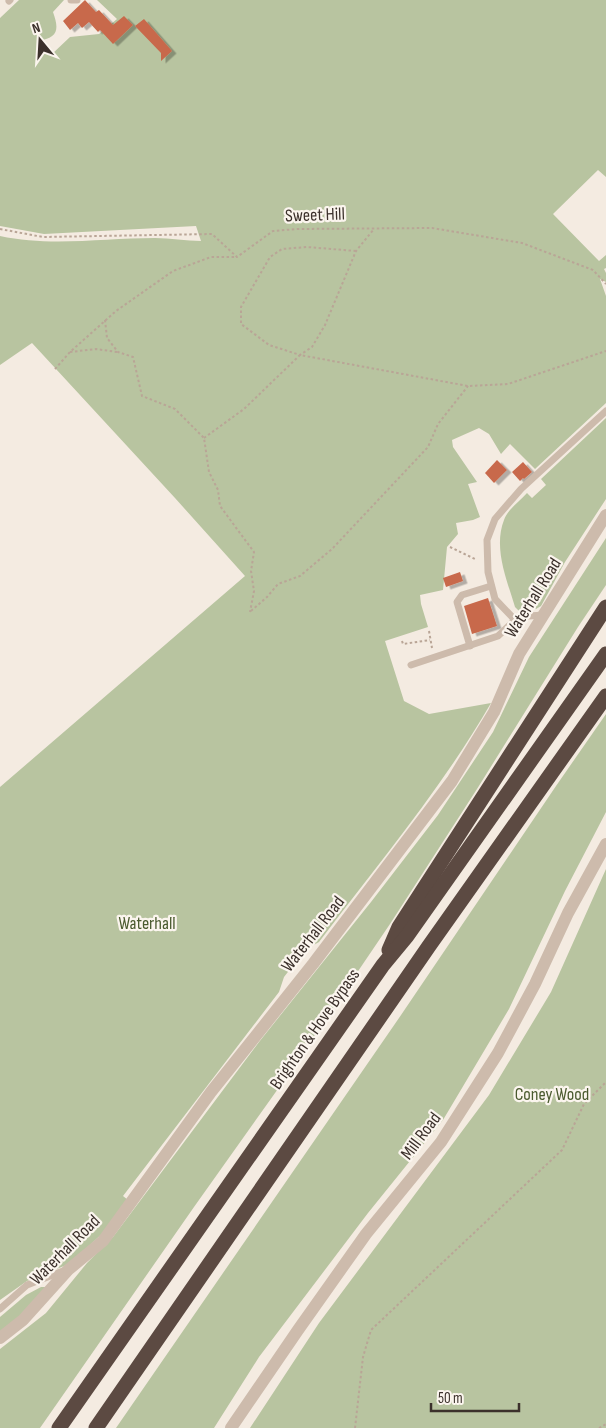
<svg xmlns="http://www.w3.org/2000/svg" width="606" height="1428" viewBox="0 0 606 1428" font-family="'Sofia Sans Condensed',sans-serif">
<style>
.green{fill:#b8c4a0}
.building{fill:#c8694b;filter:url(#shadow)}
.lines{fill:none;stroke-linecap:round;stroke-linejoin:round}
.path{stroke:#b9a596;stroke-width:2;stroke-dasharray:2.5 2.5;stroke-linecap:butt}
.lane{stroke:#cdbbac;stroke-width:7}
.street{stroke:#cdbbac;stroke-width:12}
.highway{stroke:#5c4a42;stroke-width:15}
.labels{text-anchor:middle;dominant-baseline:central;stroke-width:4.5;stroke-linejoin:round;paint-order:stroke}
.street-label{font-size:18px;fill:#3b302b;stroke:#fbf5ee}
.park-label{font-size:18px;fill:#4a5a2e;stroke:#fbf5ee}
</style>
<defs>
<filter id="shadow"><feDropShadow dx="4.5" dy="2.5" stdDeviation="0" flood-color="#0004"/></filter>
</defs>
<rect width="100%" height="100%" fill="#f4ebe1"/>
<!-- green -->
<g class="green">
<path d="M19 0H64L53 12C59 29 59 38 37 41L51 55 70 37 99 34 117 19 97 0H606V177L598 170 553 214 599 261 606 255V268L604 269 606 273V282L600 279 606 296V403L535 469 510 444 501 454 489 434 479 428 452 440 453 447 477 482 468 484 480 517 473 520 456 523 458 534 447 547 443 590 420 595 421 604 428 627 385 641 404 701 429 714 491 703C442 788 378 864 319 942L305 950 284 977 279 992 123 1196 128 1200 103 1233 69 1264 27 1281 0 1300V787L245 576 175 498 32 343 0 365V236C50 247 104 238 155 238 170 238 186 241 201 241L196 226 44 234 0 226V18Z"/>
<path d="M606 418V499L565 562 541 606 536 609 519 611 515 607C507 580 493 548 504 520 507 510 520 501 527 493L532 498 546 485 541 479Z"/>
<path d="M606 538V585L578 627 477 789 390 924 285 1079 194 1207 40 1428H0V1349L46 1313 87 1263 113 1237 259 1042 371 902 438 815 493 732 529 657Z"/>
<path d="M606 714V812L565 891 509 1009 443 1120 368 1213 259 1357 214 1428H116L399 1018 556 786Z"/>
<path d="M606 869V1428H250L319 1323 489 1095 551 992Z"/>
<path d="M41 1287H46V1295L0 1332V1317L26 1295Z"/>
</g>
<!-- building -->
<g class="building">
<path d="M85 0 96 12 99 10 113 25 124 16 133 25 113 44 100 30 98 32 89 22 82 28 78 23 70 30 63 21Z"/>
<path d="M144 19 172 51 161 61V53L135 26Z"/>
<path d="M497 460 507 470 494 483 485 473Z"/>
<path d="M523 462 532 472 524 479 523 478 520 481 512 472Z"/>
<path d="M460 572 463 581 446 587 443 578Z"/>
<path d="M488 598 497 626 472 634 464 606Z"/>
</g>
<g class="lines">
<!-- path -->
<g class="path">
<path d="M0 229 43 237 212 234 237 257 273 231 297 229 432 228 522 243 593 270 606 284"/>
<path d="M356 251 307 247 282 249 270 257 241 307V324L269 345 300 355 312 347 325 325 356 251 374 229"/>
<path d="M105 320 107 338 118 352 133 357 142 396 175 409 204 438 209 472 218 490 220 506 254 552 251 571 254 591 250 612"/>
<path d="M70 352 96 349 117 352"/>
<path d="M55 369 70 352 116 311 173 271 211 257H237"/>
<path d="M204 438 244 409 300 355 468 386 508 384 606 351"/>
<path d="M450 547 477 560"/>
<path d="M251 611 267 597 278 584 300 576 332 549 428 447 438 424 468 386"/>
<path d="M429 631 432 648"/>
<path d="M402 641 403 644 430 640"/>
<path d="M355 1428 363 1357 371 1330 562 1150 584 1104 606 1082"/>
<path d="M599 1428 606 1424"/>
</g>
<!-- lane -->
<g class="lane">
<path d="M71 0H77"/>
<path d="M9 1 10 0"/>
<path d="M544 615 529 616 515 620 495 599 488 572 487 540 495 519 521 489 606 411"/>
<path d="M470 646 457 602 462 595 491 586"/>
<path d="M411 665 498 636 515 620"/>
<path d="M0 1309 27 1285 63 1271"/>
</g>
<!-- street -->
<g class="street">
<path d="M0 1338 23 1320 68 1270 103 1241 211 1092 313 964 452 781 494 712 519 654 606 515"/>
<path d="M231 1428 298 1330 366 1234 441 1142 498 1053 535 984 568 913 606 844"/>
</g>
<!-- highway -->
<g class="highway">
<path d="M389 950 399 927 606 607"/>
<path d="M59 1428 383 965 407 936 606 654"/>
<path d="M96 1428 429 946 606 696"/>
</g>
</g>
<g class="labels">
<!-- street labels -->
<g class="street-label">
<text transform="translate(315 215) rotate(-2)">Sweet Hill</text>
<text transform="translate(533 598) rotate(-58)">Waterhall Road</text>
<text transform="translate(313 934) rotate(-52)">Waterhall Road</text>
<text transform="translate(315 1029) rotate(-55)">Brighton &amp; Hove Bypass</text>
<text transform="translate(421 1136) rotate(-53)">Mill Road</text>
<text transform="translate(65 1250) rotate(-45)">Waterhall Road</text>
</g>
<!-- park labels -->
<g class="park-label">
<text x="147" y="923">Waterhall</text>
<text x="552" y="1094">Coney Wood</text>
</g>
</g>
<!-- north arrow -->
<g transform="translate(40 40) rotate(342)" stroke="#fbf5ee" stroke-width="4" paint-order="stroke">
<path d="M0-4L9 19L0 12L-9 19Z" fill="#3b302b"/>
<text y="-8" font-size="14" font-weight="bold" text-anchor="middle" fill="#3b302b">N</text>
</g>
<!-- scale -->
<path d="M431 1403v8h88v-8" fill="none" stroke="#3b302b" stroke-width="2.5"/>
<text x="438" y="1403" font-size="15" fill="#3b302b" stroke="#fbf5ee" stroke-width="4" paint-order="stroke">50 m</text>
</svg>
